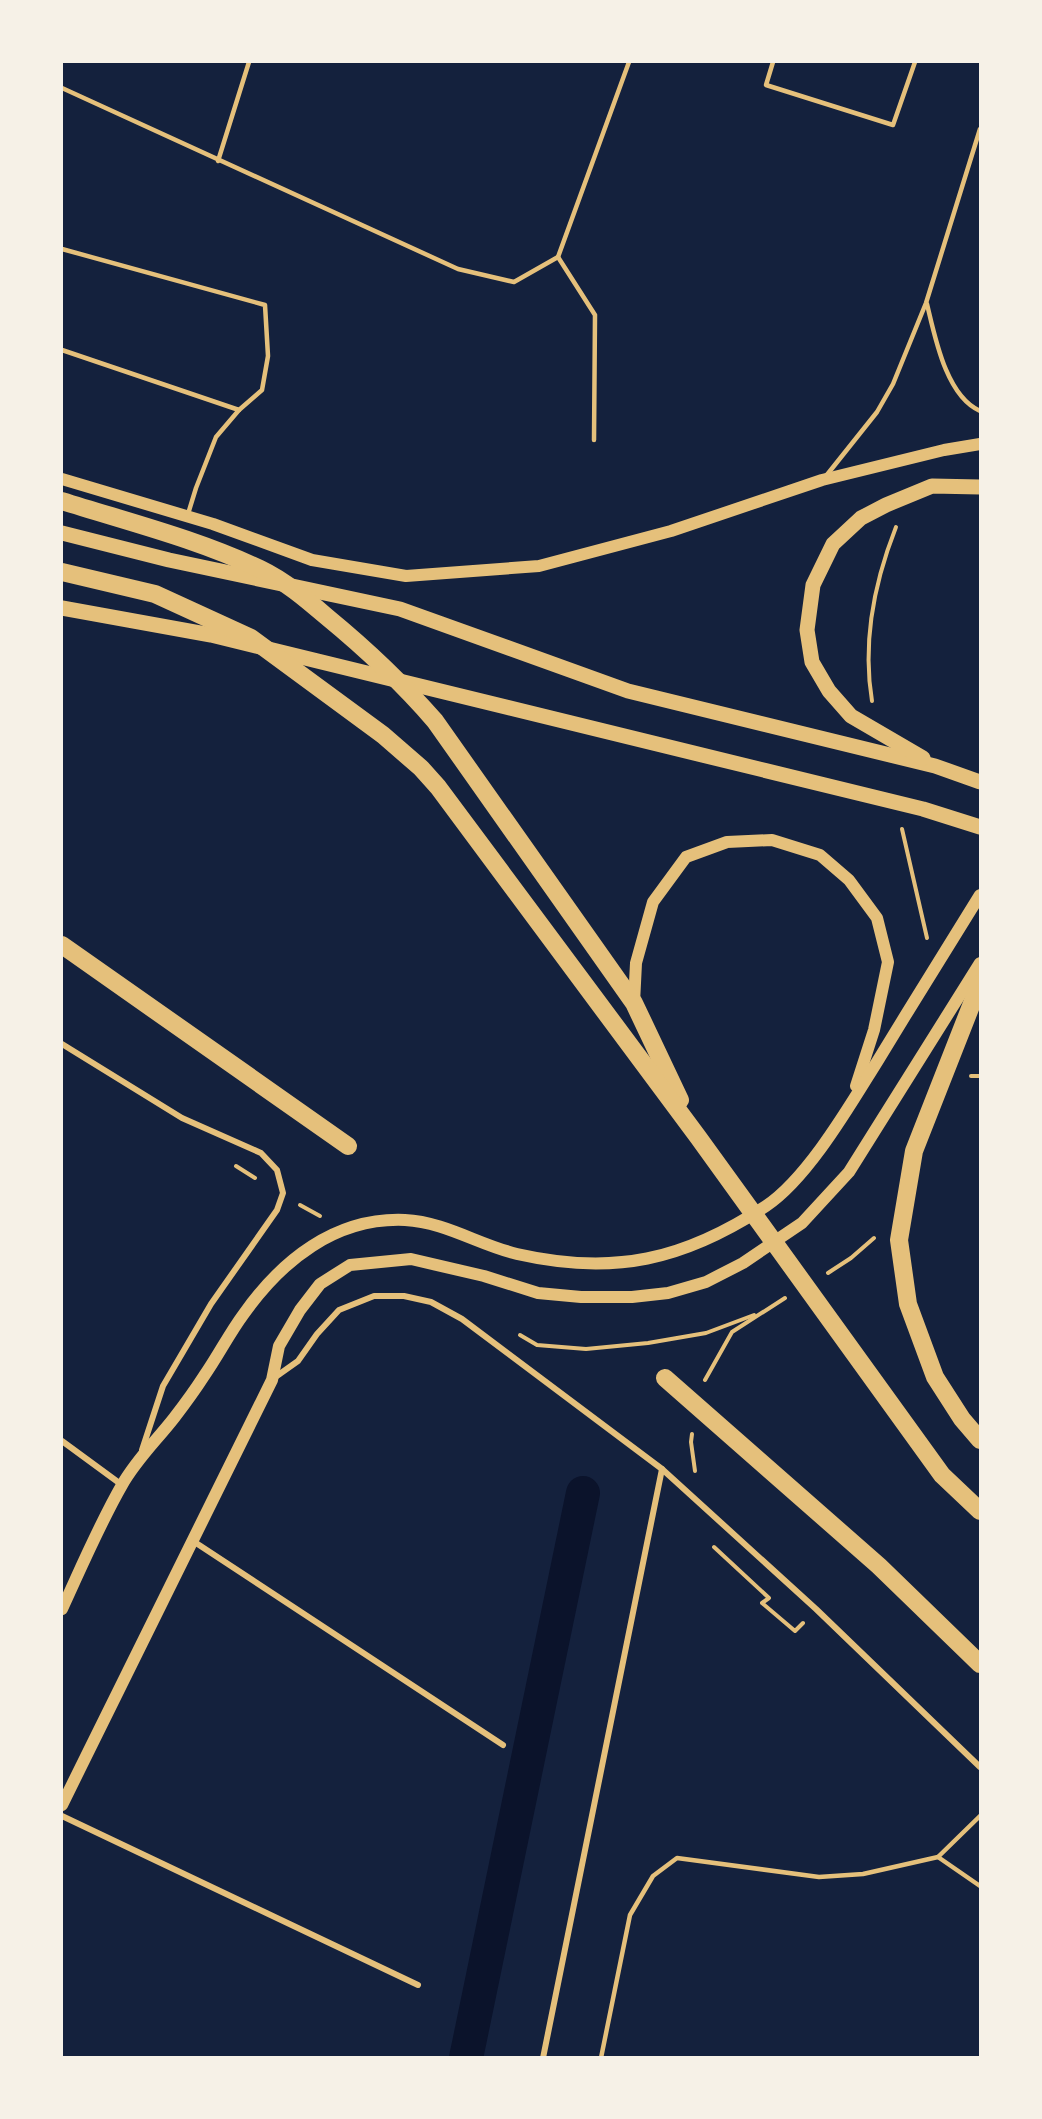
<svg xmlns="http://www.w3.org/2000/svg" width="1042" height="2119" viewBox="0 0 1042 2119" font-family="'Work Sans',sans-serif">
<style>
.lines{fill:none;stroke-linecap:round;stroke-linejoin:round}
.canal{stroke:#0b132b;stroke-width:34}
.path{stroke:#e5c07b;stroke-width:4}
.service{stroke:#e5c07b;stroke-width:4.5}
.minor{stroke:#e5c07b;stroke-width:6}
.secondary{stroke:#e5c07b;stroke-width:12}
.primary{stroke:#e5c07b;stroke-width:15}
.motorway{stroke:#e5c07b;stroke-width:18}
</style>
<rect width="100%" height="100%" fill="#14213d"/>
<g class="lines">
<!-- canal -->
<path class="canal" d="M466 2058 583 1493"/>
<!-- path -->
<g class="path">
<path d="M872 701C862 641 874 583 896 527"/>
<path d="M902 829 927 938"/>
<path d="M971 1076H980"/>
<path d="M236 1166 255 1178"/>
<path d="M300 1205 320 1216"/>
<path d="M828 1273 851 1258 874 1238"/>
<path d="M520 1335 537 1345 586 1349 648 1343 706 1333 754 1315"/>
<path d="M705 1380 732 1332 785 1298"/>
<path d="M692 1434 691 1442 695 1471"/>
<path d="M714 1547 769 1598 762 1603 795 1631 803 1623"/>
</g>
<!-- service -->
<g class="service">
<path d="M773 62 766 85 893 125 915 62"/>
<path d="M62 88 458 269 514 282 558 257 629 62"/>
<path d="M218 161 249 62"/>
<path d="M62 249 265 305 268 356 262 390 239 410 216 437 196 488 188 514"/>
<path d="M558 257 595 315 594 440"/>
<path d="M927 304C935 337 946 396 980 411"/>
<path d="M62 350 239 410"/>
<path d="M826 476 877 412 893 384 926 303 980 129"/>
<path d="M980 1816 938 1857 980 1886"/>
<path d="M601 2058 630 1915 653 1876 677 1858 819 1877 863 1874 938 1857"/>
</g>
<!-- minor -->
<g class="minor">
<path d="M62 1044 182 1118 261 1153 277 1170 283 1193 277 1210 211 1304 163 1386 142 1450"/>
<path d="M274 1378 298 1361 317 1334 339 1310 374 1296H404L431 1302 462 1319 662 1469 816 1609 980 1767"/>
<path d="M62 1441 122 1485"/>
<path d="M193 1541 503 1745"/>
<path d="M62 1816 418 1985"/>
<path d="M543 2058 662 1469"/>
</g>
<!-- secondary -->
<g class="secondary">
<path d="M62 479 213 524 312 560 406 576 539 566 671 531 822 480 944 450 980 444"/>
<path d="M634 1003 636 963 653 902 686 857 727 842 772 840 820 855 849 880 877 918 888 962 874 1030 856 1086"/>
<path d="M62 1609C81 1568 99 1525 122 1485 136 1460 156 1441 174 1418 184 1405 195 1390 204 1376 218 1356 229 1334 243 1315 281 1261 335 1217 405 1220 445 1222 479 1245 517 1254 614 1276 684 1260 766 1206 808 1178 850 1105 877 1062 911 1006 946 950 980 895"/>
<path d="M62 1805 272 1380 279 1346 300 1310 320 1284 350 1265 411 1259 484 1276 538 1293 581 1297H632L668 1293 706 1282 743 1263 802 1223 849 1172 980 963"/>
</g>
<!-- primary -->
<g class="primary">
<path d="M62 533 169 560 400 609 628 691 935 766 980 782"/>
<path d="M62 608 211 635 923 809 980 827"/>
<path d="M923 758 851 716 829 691 812 662 807 630 813 585 833 544 861 518 886 505 932 486 980 487"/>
</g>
<!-- motorway -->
<g class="motorway">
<path d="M62 501C128 522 197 539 260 569 285 581 306 599 327 617 366 649 402 683 435 721L634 1003 680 1100"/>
<path d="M62 572 155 594 251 638 383 735 421 768 438 787 698 1137 942 1475 980 1511"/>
<path d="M62 945 348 1146"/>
<path d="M980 983 914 1151 899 1240 908 1304 935 1377 962 1419 980 1440"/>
<path d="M665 1378 879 1566 980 1664"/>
</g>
</g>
<!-- border -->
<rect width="1042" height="2119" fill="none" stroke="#f6f1e7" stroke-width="126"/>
</svg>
